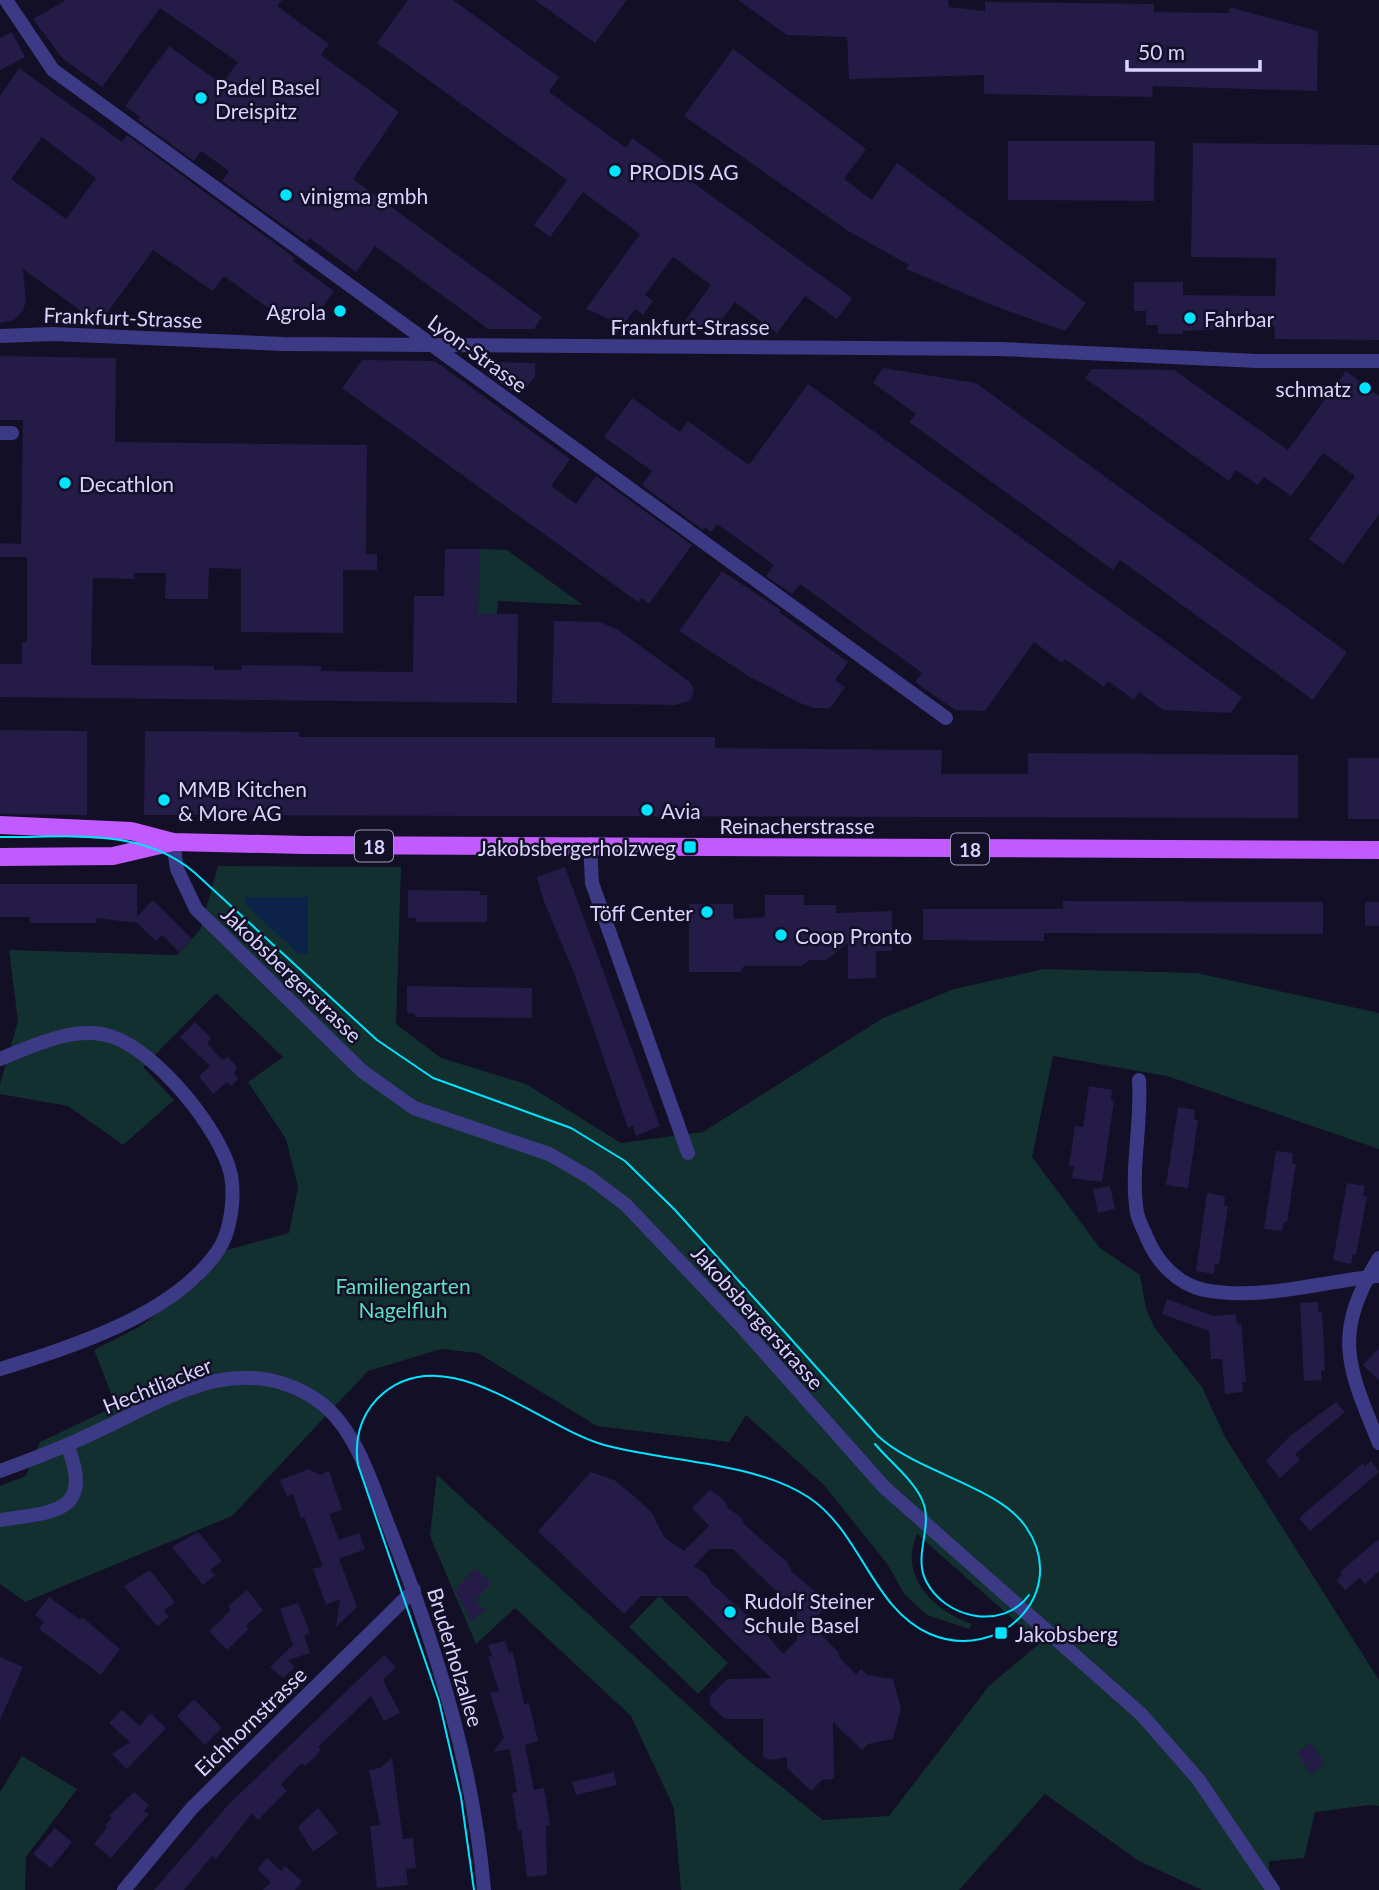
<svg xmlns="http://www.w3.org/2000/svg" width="1379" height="1890" viewBox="0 0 1379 1890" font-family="Lato,sans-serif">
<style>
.green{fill:#12302f}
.water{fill:#0c2248}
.building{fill:#241b47;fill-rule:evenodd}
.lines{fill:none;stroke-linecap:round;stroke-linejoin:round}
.street{stroke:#3d3a85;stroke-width:14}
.primary{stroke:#c25bff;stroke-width:18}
.tram{stroke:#00e5ff;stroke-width:2}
.poi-dot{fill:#00e5ff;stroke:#130f26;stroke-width:2.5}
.labels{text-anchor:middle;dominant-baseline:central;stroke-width:5;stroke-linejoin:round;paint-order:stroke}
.shield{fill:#130f26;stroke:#9e99be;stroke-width:2}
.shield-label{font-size:19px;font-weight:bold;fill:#d9d4ff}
.poi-label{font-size:21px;fill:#d9d4ff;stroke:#130f26;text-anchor:start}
.street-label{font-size:21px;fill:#d9d4ff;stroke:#130f26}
.park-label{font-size:21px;fill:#5fe0c0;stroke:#130f26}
</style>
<rect width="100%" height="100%" fill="#130f26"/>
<!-- green -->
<g class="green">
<path d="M479 549 507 550 583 605 498 601 497 614H478Z"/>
<path d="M218 866 401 867 396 1024 441 1058 526 1084 621 1143 703 1132 883 1018 954 989 1044 969 1197 973 1379 1013V1149L1167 1076 1053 1056 1032 1157 1100 1248 1140 1275 1146 1308 1154 1327 1202 1387 1225 1437 1379 1680V1806L1369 1805 1315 1812 1304 1858 1269 1861 1271 1890H1202L1139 1861 1045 1794 959 1890H681L674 1808 631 1716 515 1608 476 1644 430 1536 437 1475 742 1755 823 1820 889 1816 989 1686 1040 1643 917 1534C898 1577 934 1611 972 1624L969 1629 927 1615 904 1594 888 1565 824 1485 746 1415 729 1442 597 1426 478 1353 441 1349 368 1371 232 1516 25 1602 0 1584V1486L26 1476 40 1442 116 1406 94 1350 139 1327 201 1282 227 1250 289 1233 298 1187 286 1139 248 1082 283 1057 216 993 143 1067 174 1100 123 1145 68 1106 0 1094V1084L18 1021 9 950 177 955 200 930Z"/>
<path d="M659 1596 728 1663 698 1694 629 1627Z"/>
<path d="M22 1756 77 1789 26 1857 25 1890H0V1792Z"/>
</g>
<!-- water -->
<path class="water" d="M245 897H308V954H299L246 905Z"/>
<!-- building -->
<g class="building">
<path d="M66 0H282L277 6 329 44 321 55 399 112 353 179 542 317 534 329H488L375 246 356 272 309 238 307 242 222 181 229 171 201 151 194 161 138 120 140 117 125 106 169 46 222 84 238 62 160 8 102 87 63 59 33 19Z"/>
<path d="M408 0H453L559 77 549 92 626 148 632 138 852 298 837 319 805 296 777 333 735 302 713 331H678L711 285 673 257 645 295 653 301 643 315 635 309 623 325 586 309 640 234 583 192 550 237 534 225 567 180 377 43Z"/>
<path d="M535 0H627L595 43Z"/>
<path d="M738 0H948L949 7 985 11V2L1154 4V12L1229 13V7L1318 31 1317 91 1153 86 1152 97 984 94V75L849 79 847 37 787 35Z"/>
<path d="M12 32 25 57 0 70V38Z"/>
<path d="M733 49 866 149 844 179 872 200 897 163 1086 303 1065 331 997 307 906 269 909 265 848 231 684 116Z"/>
<path d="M19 68 122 142 127 135 295 258 293 261 334 291 311 323 297 312 289 323 224 276 213 291 153 250 99 324 23 269 26 301 23 311 14 320 0 323V96ZM42 137 96 178 66 219 11 179Z"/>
<path d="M1008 141H1155L1154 201 1008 200Z"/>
<path d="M1193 143 1379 145V340L1275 339 1274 326H1230V329L1183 331V334H1158V325H1146V311H1134V282H1183V295L1275 296 1276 258 1191 257Z"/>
<path d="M0 356 116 358 115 442 367 445 366 554H377V570H343V633L241 632V569L209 568 208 599H165L166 573H134V579L93 578 91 665 214 666V670H242V665L321 666V671L413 672 414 596H444L445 549H479L478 614H518L517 703 0 697V664H22V642H27V557H0V543L21 544 23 420H0Z"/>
<path d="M362 360 435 361 570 459 551 486 576 504 596 476 692 545 649 604 641 598 638 602 342 388Z"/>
<path d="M490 362 535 363V377L524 390 515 388 512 391 486 373Z"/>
<path d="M883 368 976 383 1347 652 1313 700 1120 560 1113 570 909 422 916 414 873 383Z"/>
<path d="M1092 369 1174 370 1288 450 1346 371 1379 396V514L1343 564 1309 539 1355 476 1323 453 1291 496 1264 477 1258 485 1236 470 1229 481 1085 378Z"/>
<path d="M808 384 1242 697 1231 713 1163 710 1139 692 1134 700 1108 681 1104 687 1065 659 1062 663 1034 642 985 711 955 710 915 682 922 673 800 584 792 594 766 576 774 565 717 524 711 532 705 527 703 530 642 485 652 471 604 437 632 398 680 432 688 421 749 465Z"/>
<path d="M722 571 781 610 779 612 848 662 835 680 845 687 830 708H814L800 703 750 677 679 631Z"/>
<path d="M554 621 600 622 618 630 690 682 694 690 691 700 676 705 552 703Z"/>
<path d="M0 730 87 731V815L0 814Z"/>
<path d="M145 731 299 732V737H715V748L942 750 941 774H1028V753L1298 755V818L144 815Z"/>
<rect x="1348" y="758" width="31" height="61"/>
<path d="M565 867 660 1126 636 1136 633 1126 628 1128 574 973 543 899 537 877Z"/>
<path d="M0 884H137V917L153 900 192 939 179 952 162 935 156 941 137 923 96 918V923H30V917H0Z"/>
<path d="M408 890 480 891V895H487V922H416V918H408Z"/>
<path d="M765 895H804V905H836V913L892 911V951H876V978L848 979V943L826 960H810L802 966H744L740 972H689V904H733L734 919 765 917Z"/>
<path d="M1063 901 1323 902V934L1044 933V941L923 940V909H1063Z"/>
<rect x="1365" y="902" width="14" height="24"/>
<path d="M407 986 532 988V1018L415 1017V1014L407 1013Z"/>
<path d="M195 1022 211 1038 207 1043 222 1060 228 1057 237 1067 234 1074 238 1079 231 1086 227 1082 213 1094 199 1076 210 1066 180 1037Z"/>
<path d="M1089 1086 1112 1090 1111 1100 1114 1101 1102 1182 1072 1178 1074 1166H1069L1075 1126 1083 1127Z"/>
<path d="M1178 1107 1195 1110 1194 1119 1198 1120 1188 1188 1166 1185Z"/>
<path d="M1276 1151 1293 1153 1292 1163 1296 1164 1287 1222H1284L1282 1231 1264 1229Z"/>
<path d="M1347 1183 1365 1186 1363 1196 1367 1197 1356 1255 1353 1254 1351 1264 1333 1260Z"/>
<path d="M1110 1186 1115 1209 1098 1213 1093 1189Z"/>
<path d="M1207 1193 1225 1196 1224 1206H1228L1219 1265 1215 1264 1214 1274 1196 1271Z"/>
<path d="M1167 1299 1214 1316 1236 1314 1237 1324 1241 1323 1246 1382H1242L1243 1392 1225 1394 1222 1359H1211L1209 1331 1162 1314Z"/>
<path d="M1318 1302V1312L1322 1311 1325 1370 1321 1371 1322 1380 1304 1381 1300 1303Z"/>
<path d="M1379 1348V1380L1363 1365Z"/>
<path d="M1336 1402 1345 1412 1295 1454 1300 1460 1280 1478 1266 1461 1290 1436Z"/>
<path d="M1371 1461 1379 1472 1310 1531 1299 1518 1362 1464 1365 1466Z"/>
<path d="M309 1469 320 1475 329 1471 342 1510 329 1514 339 1540 359 1533 365 1549 339 1559 357 1607 336 1627 340 1599 326 1605 313 1569 323 1566 304 1517 301 1518 293 1494 287 1496 280 1480Z"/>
<path d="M591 1472 614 1480 634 1496 652 1513 664 1537 684 1551 709 1526 692 1508 710 1490 724 1500 728 1508 741 1517 745 1525 788 1563 791 1571 823 1598 827 1606 810 1623 838 1652 839 1657 856 1674 861 1669 867 1675 893 1679 901 1709 893 1739 868 1744 862 1750 833 1722 834 1779 822 1780 811 1791 787 1768V1757L771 1760 763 1757V1719H725L710 1705V1696L727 1679 771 1678 687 1596H641L624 1614 538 1531ZM710 1549H733L797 1612V1640L783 1654 760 1627 711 1583 707 1575 694 1566Z"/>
<path d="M198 1532 222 1561 210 1570 215 1575 203 1585 172 1547Z"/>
<path d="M1379 1539V1571L1365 1584 1360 1578 1345 1590 1336 1580 1342 1575 1341 1571Z"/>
<path d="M475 1568 491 1583 476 1600 485 1611 471 1621 455 1590Z"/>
<path d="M150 1570 175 1602 164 1611 169 1617 157 1626 124 1586Z"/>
<path d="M247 1590 263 1610 246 1626 249 1629 227 1650 209 1631 231 1610 228 1606Z"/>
<path d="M49 1597 80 1620 82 1617 120 1649 101 1675 39 1629 44 1622 35 1615Z"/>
<path d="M298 1603 310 1633 304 1636 310 1653 288 1660 295 1667 283 1678 270 1667 293 1645 280 1609Z"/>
<path d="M505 1641 509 1653 513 1652 524 1704 529 1703 538 1741 525 1745 534 1790 544 1788 550 1825 546 1826 547 1875 527 1877 521 1830 518 1831 512 1793 517 1792 510 1749 493 1752 504 1738 490 1693 499 1691 488 1657 492 1656 488 1645Z"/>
<path d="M384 1655 396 1667 383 1680 400 1713 384 1721 371 1696 318 1747 321 1750 313 1759 305 1766 302 1763 281 1784 287 1791 258 1820 252 1813 216 1859 212 1856 184 1890H154L229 1804Z"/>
<path d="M0 1657 23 1667 0 1720Z"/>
<path d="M194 1699 222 1728 205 1745 177 1716Z"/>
<path d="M122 1710 140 1726 150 1713 166 1728 127 1769 112 1754 130 1742 109 1723Z"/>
<path d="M1311 1743 1325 1764 1311 1774 1297 1753Z"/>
<path d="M392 1758 403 1839 413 1838 416 1868 406 1869 408 1885 377 1888 370 1826 380 1825 369 1770 380 1768Z"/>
<path d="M614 1772 617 1785 576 1795 572 1782Z"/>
<path d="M134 1792 149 1805 144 1811 149 1814 111 1858 94 1844 107 1828 105 1826 112 1818 109 1816Z"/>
<path d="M318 1808 338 1833 313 1852 298 1827Z"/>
<path d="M55 1828 72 1842 51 1868 33 1854Z"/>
<path d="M267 1858 281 1871 285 1866 302 1881 295 1890H263L271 1882 257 1869Z"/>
</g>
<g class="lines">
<!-- street -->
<g class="street">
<path d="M6 0 53 70 946 718"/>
<path d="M0 336 53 334 283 344 1000 349 1257 361H1379"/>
<path d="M0 433H12"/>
<path d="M173 842 177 869 196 909 362 1071 414 1108 549 1154 589 1177 626 1205 743 1328 884 1487 1141 1714 1198 1779 1273 1890"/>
<path d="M590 844 592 883 688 1153"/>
<path d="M0 1059C33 1046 76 1024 113 1037 157 1052 221 1130 231 1175 235 1198 231 1233 217 1252 172 1316 71 1347 0 1369"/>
<path d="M1139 1080C1142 1125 1130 1169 1137 1213 1139 1222 1144 1230 1147 1238 1157 1262 1177 1284 1204 1290 1261 1301 1323 1281 1379 1276"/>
<path d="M1379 1258C1332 1335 1347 1365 1379 1443"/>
<path d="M0 1471C30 1460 60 1449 89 1435 139 1413 195 1375 252 1378 276 1379 301 1388 321 1403 356 1430 371 1482 387 1522 434 1641 473 1762 484 1890"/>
<path d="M0 1520C54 1512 95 1513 67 1445"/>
<path d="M124 1890 192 1808 414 1590"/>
</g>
<!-- primary -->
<g class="primary">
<path d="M0 825 131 831 173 842 304 845 1379 850"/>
<path d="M0 857 113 856 173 842"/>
</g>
<!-- tram -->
<g class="tram">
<path d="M0 837C67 838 141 826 195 873L377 1040 433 1078 571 1128 625 1161 675 1210 878 1436C918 1473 998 1486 1026 1527 1071 1592 1000 1664 930 1634 872 1609 861 1531 808 1497 754 1462 670 1462 608 1446 540 1429 443 1332 377 1399 360 1417 354 1441 358 1465L439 1701 461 1797 474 1890"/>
<path d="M875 1444C889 1461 915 1481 923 1502 933 1528 913 1555 926 1581 945 1619 1003 1631 1029 1595"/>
</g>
</g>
<!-- markers -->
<g class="poi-dot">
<circle cx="201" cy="98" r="7"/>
<circle cx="615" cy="171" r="7"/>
<circle cx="286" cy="195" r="7"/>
<circle cx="340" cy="311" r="7"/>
<circle cx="1190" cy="318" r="7"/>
<circle cx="1365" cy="388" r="7"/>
<circle cx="65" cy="483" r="7"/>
<circle cx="164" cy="800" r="7"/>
<circle cx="647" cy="810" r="7"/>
<rect x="683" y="840" width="14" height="14" rx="3.5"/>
<circle cx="707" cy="912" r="7"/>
<circle cx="781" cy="935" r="7"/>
<circle cx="730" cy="1612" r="7"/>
<rect x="994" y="1626" width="14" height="14" rx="3.5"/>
</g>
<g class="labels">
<!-- shield labels -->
<g class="shield">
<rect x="355" y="830.5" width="38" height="31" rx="5"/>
<rect x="951" y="833.5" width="38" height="31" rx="5"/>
</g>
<g class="shield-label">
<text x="374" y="846">18</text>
<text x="970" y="849">18</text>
</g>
<!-- poi labels -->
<g class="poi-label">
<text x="215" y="86">Padel Basel<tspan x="215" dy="24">Dreispitz</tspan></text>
<text x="629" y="171">PRODIS AG</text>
<text x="300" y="195">vinigma gmbh</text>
<text x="326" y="311" text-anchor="end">Agrola</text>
<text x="1204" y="318">Fahrbar</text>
<text x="1351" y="388" text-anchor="end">schmatz</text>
<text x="79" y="483">Decathlon</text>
<text x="178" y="788">MMB Kitchen<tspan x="178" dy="24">&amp; More AG</tspan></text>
<text x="661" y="810">Avia</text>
<text x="676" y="847" text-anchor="end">Jakobsbergerholzweg</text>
<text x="693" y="912" text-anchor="end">Töff Center</text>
<text x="795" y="935">Coop Pronto</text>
<text x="744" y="1600">Rudolf Steiner<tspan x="744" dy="24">Schule Basel</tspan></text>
<text x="1015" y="1633">Jakobsberg</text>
</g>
<!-- street labels -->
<g class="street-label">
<text transform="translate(123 317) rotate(2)">Frankfurt-Strasse</text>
<text x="690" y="326">Frankfurt-Strasse</text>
<text transform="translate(478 353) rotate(36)">Lyon-Strasse</text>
<text x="797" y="825">Reinacherstrasse</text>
<text transform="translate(292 974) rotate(44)">Jakobsbergerstrasse</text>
<text transform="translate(758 1317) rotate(48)">Jakobsbergerstrasse</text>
<text transform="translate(157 1385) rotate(-22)">Hechtliacker</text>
<text transform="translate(456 1657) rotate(73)">Bruderholzallee</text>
<text transform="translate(250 1721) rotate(-44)">Eichhornstrasse</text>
</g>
<!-- park labels -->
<g class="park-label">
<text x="403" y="1285">Familiengarten<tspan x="403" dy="24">Nagelfluh</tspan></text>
</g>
</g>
<!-- scale -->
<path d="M1127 60v10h133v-10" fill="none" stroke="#d9d4ff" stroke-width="3.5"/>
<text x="1138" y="60" font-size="21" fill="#d9d4ff" stroke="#130f26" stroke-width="5" paint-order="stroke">50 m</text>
</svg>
